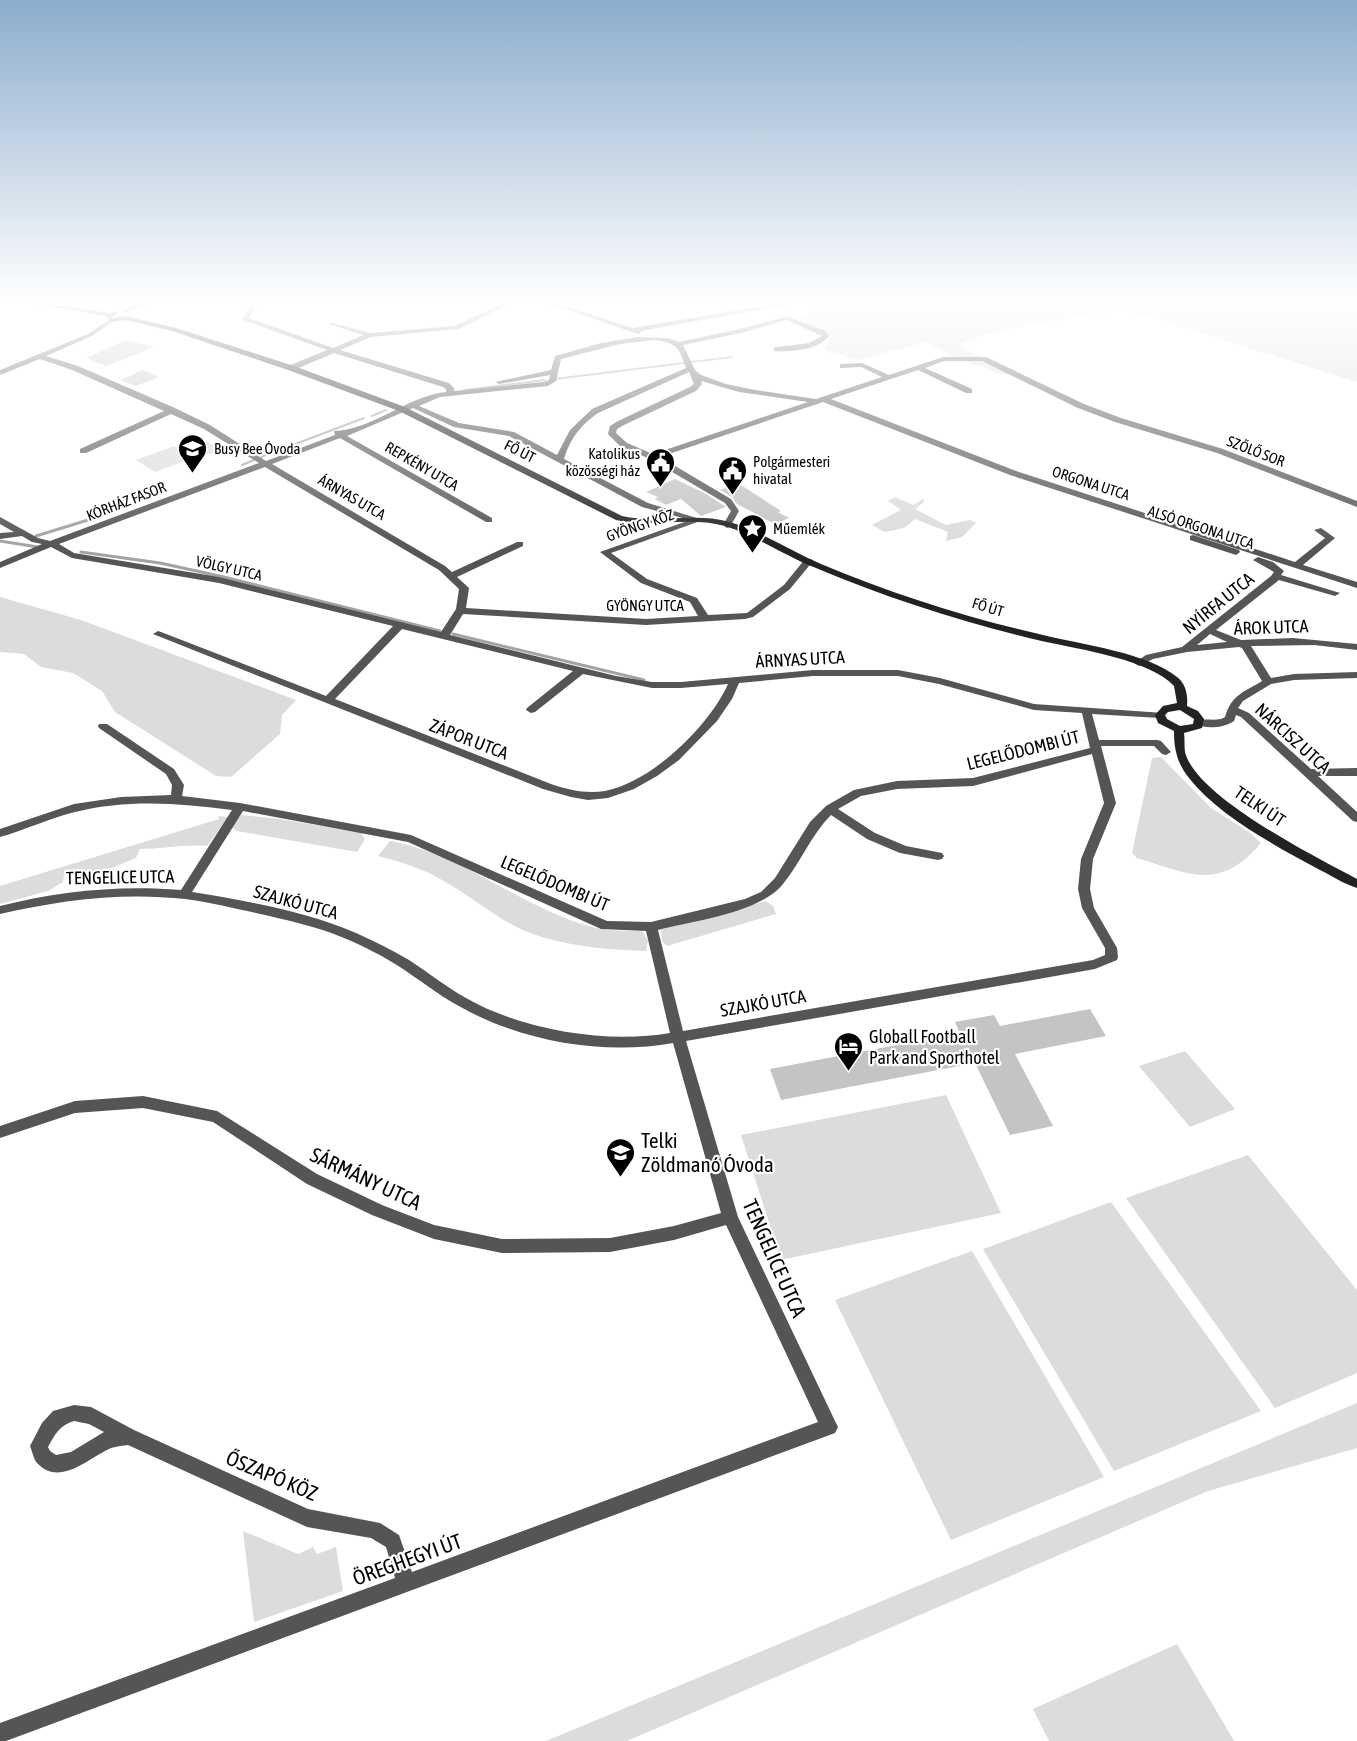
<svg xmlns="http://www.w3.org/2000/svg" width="1357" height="1741" viewBox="0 0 1357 1741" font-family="'Asap Condensed',sans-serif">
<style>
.green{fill:#dcdcdc}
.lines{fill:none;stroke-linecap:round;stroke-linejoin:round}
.stream-far1{stroke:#a3a3a3;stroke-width:2}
.stream{stroke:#a3a3a3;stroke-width:3}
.building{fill:#c4c4c4}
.minor{fill:#555;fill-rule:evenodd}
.secondary{fill:#222;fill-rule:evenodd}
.labels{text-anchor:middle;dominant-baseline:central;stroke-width:4.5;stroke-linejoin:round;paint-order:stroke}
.far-poi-label{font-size:15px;fill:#000;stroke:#fff;text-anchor:start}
.far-street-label{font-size:15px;fill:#000;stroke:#fff}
.street-label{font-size:18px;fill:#000;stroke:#fff}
.poi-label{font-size:18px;fill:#000;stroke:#fff;text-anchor:start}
.near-poi-label{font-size:21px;fill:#000;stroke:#fff;text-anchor:start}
.near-street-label{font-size:21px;fill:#000;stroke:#fff}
</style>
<rect width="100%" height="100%" fill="#fff"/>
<!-- green -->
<g class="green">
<path d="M816 303H1357V382L1151 317 1123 311H1111L1016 327 984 335 962 343 963 348 1012 373 1005 375 962 360 926 342 858 360 824 350 832 336 795 317 818 308Z"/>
<path d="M200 437 221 450 203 456 183 443Z"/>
<path d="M174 446 193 458 155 472 136 460Z"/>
<path d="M895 497 913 505 923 499 924 502 915 509 946 525 970 520 976 523 962 537 946 541 948 532 915 519 904 528 885 532 872 525 901 510 888 501Z"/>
<path d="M0 597 81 620 296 700 282 715 280 734 231 777 216 776 115 712 102 691 73 673 41 667 24 654 0 652Z"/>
<path d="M1161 757 1211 808 1249 832 1261 843C1220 892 1189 874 1137 858L1132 853 1152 758Z"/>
<path d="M241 815 280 819 361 833 365 839 357 852 237 831 231 827Z"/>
<path d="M218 816 228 817 207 846C185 844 163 849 140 849L136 858C121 864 104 872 88 875 80 876 72 873 64 875L63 882 48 891 0 904V886L219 819Z"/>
<path d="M390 841C463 854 521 908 592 927 607 931 626 931 642 931L648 940 646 951C612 950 575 947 542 937 505 927 475 898 442 880 422 868 400 862 378 856Z"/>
<path d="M766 901 773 906 776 914 667 946 662 941 661 929Z"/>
<path d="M1185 1051 1235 1109 1190 1127 1139 1066Z"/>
<path d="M946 1095 1001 1213 781 1260 741 1135Z"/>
<path d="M1248 1155 1357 1290V1373L1275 1408 1126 1198Z"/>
<path d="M1111 1202 1261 1411 1114 1471 983 1249Z"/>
<path d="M972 1251 1104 1477 951 1540 835 1300Z"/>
<path d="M1357 1403V1448L1208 1491 627 1741H546Z"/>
<path d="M243 1531 298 1554 313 1547 317 1554 336 1547 343 1591 254 1622Z"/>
<path d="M1177 1644 1234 1741H1049L1033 1709Z"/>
</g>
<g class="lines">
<!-- stream-far1 -->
<g class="stream-far1">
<path d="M555 379 732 357"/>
<path d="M465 390 545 380"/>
<path d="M372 416 386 410"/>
<path d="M261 457 364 418"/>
<path d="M242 465 254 460"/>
</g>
<!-- stream -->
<g class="stream">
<path d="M36 536 101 516"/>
<path d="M0 541 38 547"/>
<path d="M81 552 160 563 224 577 440 631"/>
<path d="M453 634 644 680"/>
</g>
</g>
<!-- building -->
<g class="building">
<path d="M125 340 154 347 106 366 87 358Z"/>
<path d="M143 370 159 377 136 386 120 380Z"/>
<path d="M675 479 706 494 726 507 701 516 681 499 666 505 655 499 658 497 646 492Z"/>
<path d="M738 483 781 511 778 512 789 518 775 524 737 504 732 497 720 490Z"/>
<path d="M1090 1009 1106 1036 1015 1054 1053 1126 1010 1135 975 1063 781 1100 770 1069 960 1033 955 1022 994 1015 1000 1026Z"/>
</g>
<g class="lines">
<!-- minor -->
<g class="minor">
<path d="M139 303H147L126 313 121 312Z"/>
<path d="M252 303H258L249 318 333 348 363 335 329 324V322L370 333 455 326 504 303H512L458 329 371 337 340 350 449 383 454 388V391L544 382 549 380 550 375 499 384 495 382 551 370 555 356 601 343 638 337 668 338 679 342 740 329 787 316 825 331 829 336C818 350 792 352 774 351V347H777L809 343 822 336 787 320 741 333 683 345 695 370 701 375 726 384 755 390 816 399 882 377 861 367 840 368V364H843L862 363 889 375 943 357H986L1084 404 1121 418 1223 449 1357 501V507L1217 453 1115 422 1078 408 982 361H944L925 368 972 389V393H966L918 370 831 399 1016 471 1295 562 1325 538 1314 530 1321 528 1335 538 1303 565 1357 582V588L1010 475 823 402 660 457 731 499 739 511 730 527 727 528 723 525 731 511 725 503 650 459 621 447 608 434 610 426 618 421 690 387 694 384 689 372 598 413C581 425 570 438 564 459L648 503 703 520 611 553 647 579 697 598 708 615 747 613 784 585 805 559H811L813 561 790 589 753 617 745 619 646 625 463 614 450 635 616 676 652 682H681L813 670H898L940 678 1034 704 1164 713 1165 715 1160 718 1092 714 1099 740H1157L1161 741 1171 752 1166 755 1162 754 1154 746H1101L1116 803 1093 859 1090 889 1094 908 1117 948 1118 957 1117 960 1095 969 686 1041 738 1217 835 1421 838 1427 835 1433 6 1741H0V1723L395 1578 386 1547 371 1538 307 1527 128 1445C120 1446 111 1447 105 1451 86 1461 58 1486 37 1463 34 1460 32 1451 30 1446L42 1423 53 1411 74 1405 91 1407 134 1430 308 1509 380 1523 399 1535 412 1572 818 1422 726 1225 674 1240 610 1252 502 1253 434 1239 372 1215 307 1184 213 1122 143 1108 75 1113 0 1138V1126L75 1101 143 1096 217 1111 317 1174 382 1205 434 1225 502 1239 610 1238 674 1226 721 1213 673 1043C603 1056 519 1041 457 1005 437 994 420 980 400 967 383 956 363 946 344 938 316 926 286 920 256 913 233 908 209 902 185 899 123 892 60 900 0 914V906C60 891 119 885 181 890L232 810C180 803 127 799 75 812 50 818 25 830 0 837V829L74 804 121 797 171 795 172 785 166 774 99 728 98 726 99 724H107L174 769 184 785 182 796 240 803 411 835 607 921 651 922 745 899 761 892 775 878 810 822 826 806 854 790 897 781 973 778 1090 748 1082 713 1034 710 939 684 898 676H813L739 683 732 699 717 721 679 760 657 776 634 789 608 798 588 800 571 797 543 789 153 634 158 631 161 632 326 696 393 626 219 583 72 558 51 547 0 568V562L42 544 32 542 22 536 0 539V533L14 532 0 524V517L38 538 50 541 259 463 204 429 171 414 86 453H80V449L164 411 72 370 40 359 0 375V370L88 334 110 319 115 320 92 336 46 356 78 366 175 408 210 425 266 461 335 435 334 431C373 430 407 396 446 392V389L443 387 334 353 294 370H288V366L327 350 243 320 242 319ZM654 340C677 343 679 347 686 368L592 409 570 430 557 455 514 432 459 423 419 406 440 397 548 386 556 381 561 359 620 344ZM701 381 739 392 808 402 653 454 627 443 616 433 617 429 624 425 696 391 702 384ZM413 408 454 427 509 436 642 507 690 520 600 552 641 583 690 602 698 616 646 619 466 608 469 588 457 577 523 546V542H517L452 572 445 566 272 464 340 438 486 522H492V518L347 436ZM265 467 439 570 459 589 456 609 441 632 219 577 74 553 59 544ZM402 629 573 671 527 708 526 710 531 713 535 712 583 674 652 688H681L728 684C709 726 652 782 605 791 586 794 569 790 551 784L335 699ZM1092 754 1104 803 1081 859 1078 889 1082 908 1105 948V955L1093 960 683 1031 658 930C693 921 760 913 783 884 801 862 811 835 831 815L867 839 900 853 938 860 942 859 944 856 942 853 906 846 875 833 838 809 861 796 897 789 973 786ZM243 811 408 842 601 929 646 931 670 1033C606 1044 522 1030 466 998 446 987 428 972 409 960 392 950 374 941 356 933 305 911 247 901 192 892ZM74 1421 89 1424 104 1432 71 1452 56 1455 50 1451 48 1447C55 1434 60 1425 74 1421Z"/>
<path d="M548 303H557L632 328 781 303H796L641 331 640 333 638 334Z"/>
<path d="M1193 535 1239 550 1240 552 1236 555 1190 540V536Z"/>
<path d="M1258 557 1273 562 1284 571 1281 575 1340 593 1335 596 1279 580 1216 630 1241 640 1293 638 1357 644V650L1314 645 1251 646 1271 678 1294 674 1357 672V678L1294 680 1271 684 1243 701 1238 708 1249 713 1311 769 1357 768V776H1318L1357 812V822L1353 821 1241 717 1236 715 1234 721C1224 728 1204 730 1195 723 1203 716 1216 723 1225 717 1232 694 1243 693 1262 681L1242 648 1239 647 1187 652 1153 659 1139 666 1134 663 1146 655 1182 647 1271 576 1274 572 1253 560ZM1210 634 1227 642 1197 645Z"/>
</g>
<!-- secondary -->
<path class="secondary" d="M32 303H47L109 313 115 311 118 313 112 317 113 318 126 316 176 328 294 366 405 407 622 516C658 524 694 512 730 522 763 532 791 551 821 564 892 594 968 618 1043 635 1080 644 1148 653 1177 677 1186 684 1188 695 1187 706L1198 711 1204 719 1202 728 1184 733C1185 739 1184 746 1185 752 1196 797 1316 857 1357 879V888C1344 884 1332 876 1320 870 1276 846 1220 817 1189 778 1177 763 1174 749 1174 731L1158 723 1155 715 1163 706 1177 703 1174 686C1151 660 1079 649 1046 642 968 624 889 599 816 568 785 556 757 536 725 526 689 516 652 528 616 520L399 411 288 370 172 331 126 320 112 322 105 316ZM1180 710 1194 719 1193 724 1180 726 1167 719 1165 715 1168 712Z"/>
</g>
<!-- sky -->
<linearGradient id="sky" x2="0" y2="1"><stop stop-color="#8cadcc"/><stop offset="0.55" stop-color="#fff"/><stop offset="1" stop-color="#fff" stop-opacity="0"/></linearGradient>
<rect width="1357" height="547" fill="url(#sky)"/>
<!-- icons -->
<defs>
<symbol id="school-pin" viewBox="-11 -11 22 30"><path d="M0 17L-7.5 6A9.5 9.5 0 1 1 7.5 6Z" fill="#000" stroke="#fff"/><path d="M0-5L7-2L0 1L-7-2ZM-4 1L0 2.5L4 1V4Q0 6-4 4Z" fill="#fff"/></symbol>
<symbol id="civic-pin" viewBox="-11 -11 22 30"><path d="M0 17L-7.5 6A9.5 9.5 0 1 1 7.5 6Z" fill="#000" stroke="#fff"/><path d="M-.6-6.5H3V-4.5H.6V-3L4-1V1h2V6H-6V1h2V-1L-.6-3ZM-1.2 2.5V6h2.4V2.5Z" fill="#fff"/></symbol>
<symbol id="sight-pin" viewBox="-11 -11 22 30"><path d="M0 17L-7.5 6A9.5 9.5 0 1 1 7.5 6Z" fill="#000" stroke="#fff"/><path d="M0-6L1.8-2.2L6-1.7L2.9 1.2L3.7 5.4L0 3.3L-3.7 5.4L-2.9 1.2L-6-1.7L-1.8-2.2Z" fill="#fff"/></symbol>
<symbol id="hotel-pin" viewBox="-11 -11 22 30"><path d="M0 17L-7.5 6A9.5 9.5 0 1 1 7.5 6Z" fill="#000" stroke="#fff"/><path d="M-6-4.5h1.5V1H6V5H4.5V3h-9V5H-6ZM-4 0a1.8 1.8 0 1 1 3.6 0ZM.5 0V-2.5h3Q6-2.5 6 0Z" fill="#fff"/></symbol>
</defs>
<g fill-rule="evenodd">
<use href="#school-pin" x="176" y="432" width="33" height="45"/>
<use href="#civic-pin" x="644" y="446" width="33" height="45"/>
<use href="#civic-pin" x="716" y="454" width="33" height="45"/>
<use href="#sight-pin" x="736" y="512" width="33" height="45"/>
<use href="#hotel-pin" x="832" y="1030" width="33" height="45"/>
<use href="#school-pin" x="604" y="1136" width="33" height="45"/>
</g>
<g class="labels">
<!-- far-poi labels -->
<g class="far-poi-label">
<text x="214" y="448">Busy Bee Óvoda</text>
<text x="640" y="453" text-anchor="end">Katolikus<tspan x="640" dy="17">közösségi ház</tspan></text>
<text x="753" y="461">Polgármesteri<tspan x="753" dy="17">hivatal</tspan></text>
<text x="773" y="528">Műemlék</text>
</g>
<!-- far-street labels -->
<g class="far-street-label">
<text transform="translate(520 451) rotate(27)">FŐ ÚT</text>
<text transform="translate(1256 451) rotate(21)">SZŐLŐ SOR</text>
<text transform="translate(422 466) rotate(30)">REPKÉNY UTCA</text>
<text transform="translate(1091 483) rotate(18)">ORGONA UTCA</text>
<text transform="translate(352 497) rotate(30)">ÁRNYAS UTCA</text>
<text transform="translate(126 501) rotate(-21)">KÓRHÁZ FASOR</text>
<text transform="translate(640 525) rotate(-19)">GYÖNGY KÖZ</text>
<text transform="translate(1201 527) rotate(18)">ALSÓ ORGONA UTCA</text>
<text transform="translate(229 568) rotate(13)">VÖLGY UTCA</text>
<text x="645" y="605">GYÖNGY UTCA</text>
<text transform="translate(988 607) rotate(17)">FŐ ÚT</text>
</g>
<!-- street labels -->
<g class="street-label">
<text transform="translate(1218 603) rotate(-39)">NYÍRFA UTCA</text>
<text transform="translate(1271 627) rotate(-2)">ÁROK UTCA</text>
<text transform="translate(800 659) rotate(-3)">ÁRNYAS UTCA</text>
<text transform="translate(1293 738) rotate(42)">NÁRCISZ UTCA</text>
<text transform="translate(469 739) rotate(21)">ZÁPOR UTCA</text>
<text transform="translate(1023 750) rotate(-14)">LEGELŐDOMBI ÚT</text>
<text transform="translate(1260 806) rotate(34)">TELKI ÚT</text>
<text transform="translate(120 877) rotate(-1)">TENGELICE UTCA</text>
<text transform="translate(555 883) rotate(23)">LEGELŐDOMBI ÚT</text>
<text transform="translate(296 902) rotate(15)">SZAJKÓ UTCA</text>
<text transform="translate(763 1003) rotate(-10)">SZAJKÓ UTCA</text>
</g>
<!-- poi labels -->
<g class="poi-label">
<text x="869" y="1036">Globall Football<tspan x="869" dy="21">Park and Sporthotel</tspan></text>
</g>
<!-- near-poi labels -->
<g class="near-poi-label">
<text x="641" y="1140">Telki<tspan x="641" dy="24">Zöldmanó Óvoda</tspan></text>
</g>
<!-- near-street labels -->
<g class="near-street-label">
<text transform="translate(366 1178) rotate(25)">SÁRMÁNY UTCA</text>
<text transform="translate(775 1258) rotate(66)">TENGELICE UTCA</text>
<text transform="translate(272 1475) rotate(23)">ŐSZAPÓ KÖZ</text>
<text transform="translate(407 1559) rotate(-20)">ÖREGHEGYI ÚT</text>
</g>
</g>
</svg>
